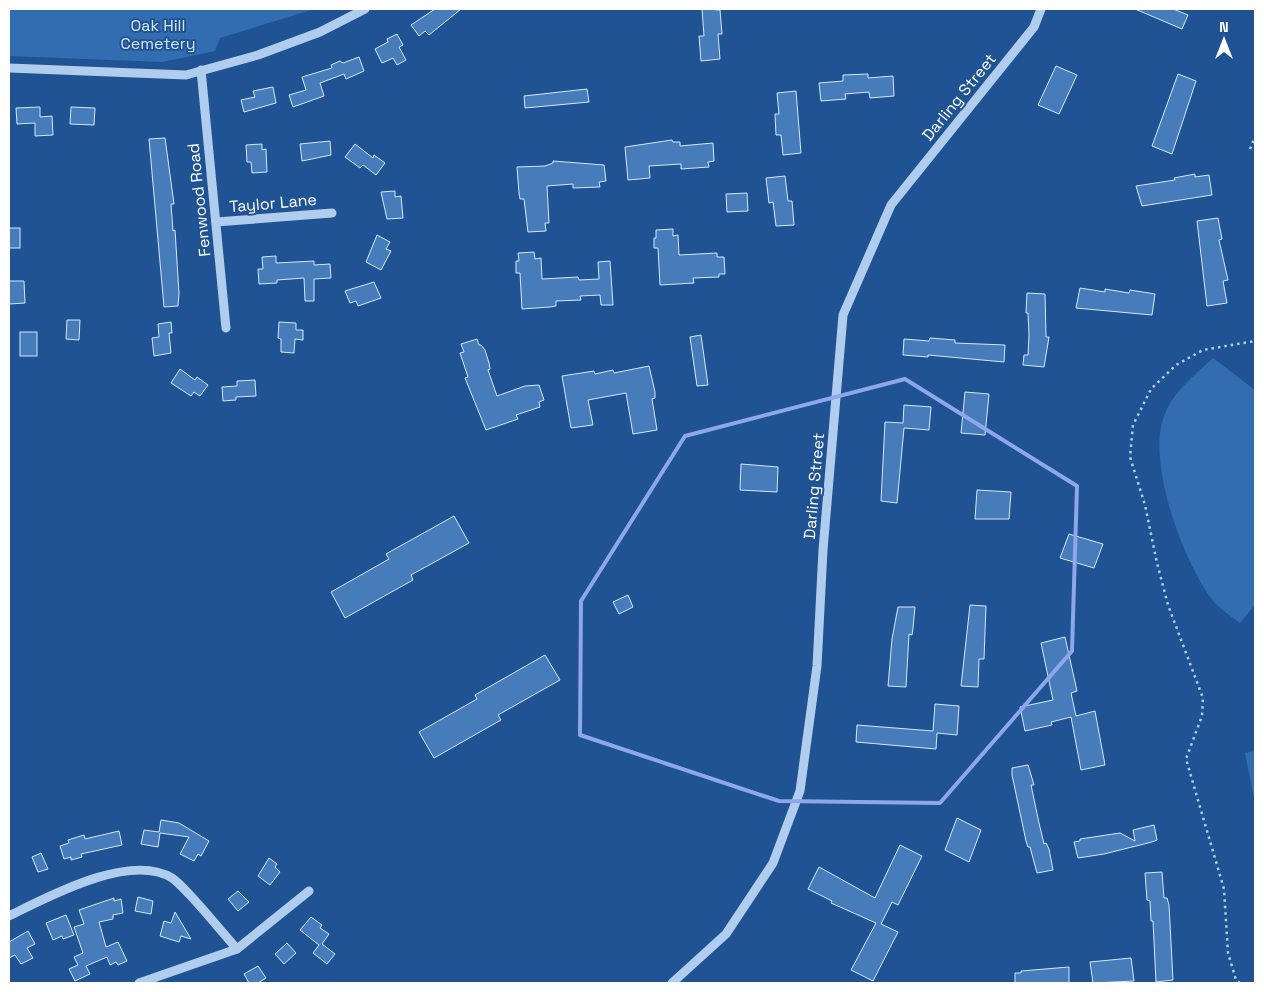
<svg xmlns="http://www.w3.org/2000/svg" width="1264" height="992" viewBox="0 0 1264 992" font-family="'Space Grotesk',sans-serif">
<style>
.green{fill:#326db1}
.building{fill:#477cba;stroke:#d7e7fa}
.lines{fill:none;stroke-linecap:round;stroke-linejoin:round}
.path{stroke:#b1cdee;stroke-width:2.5;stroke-dasharray:2.5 4;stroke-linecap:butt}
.minor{stroke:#b1cdee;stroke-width:9}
.marked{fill:none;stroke:#8ea6ec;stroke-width:4;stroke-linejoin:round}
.labels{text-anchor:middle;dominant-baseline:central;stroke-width:4;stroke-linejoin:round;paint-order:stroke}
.park-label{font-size:16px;fill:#d7e7fa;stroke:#1f5394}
.street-label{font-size:16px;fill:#fff;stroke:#1f5394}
</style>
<rect width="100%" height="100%" fill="#1f5394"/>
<!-- green -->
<g class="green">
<path d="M9 9H314L220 38 215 51 162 62 9 56Z"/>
<path d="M1213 358 1255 390V605L1240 623C1231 616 1218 608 1211 598 1183 560 1148 466 1163 419 1171 393 1194 376 1213 358Z"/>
<path d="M1255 751V803L1245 753Z"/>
</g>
<!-- building -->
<g class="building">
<path d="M435 9H461L429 35 425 31 419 36 411 25Z"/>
<path d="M702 9 720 10 722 34H718L720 59 701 61 699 36H704Z"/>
<path d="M1135 9H1173L1188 15 1182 29Z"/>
<path d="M397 34 403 45 399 47 406 60 397 65 393 58 382 63 375 49 388 42 387 39Z"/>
<path d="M359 57 364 71 346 79 344 74 320 83 324 96 293 107 289 95 306 90 302 77 332 68 331 65 340 61 343 63Z"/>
<path d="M1056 66 1077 75 1059 114 1038 105Z"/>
<path d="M868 74V78L893 76 894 96 870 98 869 92 845 94 846 99 821 101 819 83 843 81V75Z"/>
<path d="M1178 74 1196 81 1172 154 1152 146Z"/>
<path d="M273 87 276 103 244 112 241 100 255 97 253 91Z"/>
<path d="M587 89 589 102 525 108 524 96Z"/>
<path d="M796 91 801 153 783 155 781 135H776L775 114H779L777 93Z"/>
<path d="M40 107V117L52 116 53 135 35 136V123L17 124 16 108Z"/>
<path d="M71 107 95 108 94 125 70 124Z"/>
<path d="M165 138 174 204H171L173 231 175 230 179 293 178 306 164 307 149 139Z"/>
<path d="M672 140 673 142H680V146L713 143 714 161 708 162 709 167 681 169V164L649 166 650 178 628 180 625 147Z"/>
<path d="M330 141 331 155 302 161 300 144Z"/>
<path d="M262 144V150L266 149 267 172 252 173 251 162H247L246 145Z"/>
<path d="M355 144 373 158 374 155 385 163 376 175 363 165 360 168 345 157Z"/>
<path d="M553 161 604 165 606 181 599 182 600 187 573 188V184L547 186 549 223H545L546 231 528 232 524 199H520L519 193 517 167 545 166 553 163Z"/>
<path d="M1195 174V177L1209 175 1212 195 1142 206 1136 186 1175 180 1174 178Z"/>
<path d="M785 176 788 201H792L794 225 776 226 773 202 769 203 766 178Z"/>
<path d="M395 191V197L401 196 403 218 387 219 381 192Z"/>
<path d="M747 193 748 211 727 212 726 194Z"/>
<path d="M1218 218 1222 239 1219 240 1228 280 1223 281 1227 303 1207 306 1197 221Z"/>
<rect x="9" y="228" width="11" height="20"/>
<path d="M673 229V236L678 235 679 255 717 253V257H724L725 274H719V277L693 278 694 283 660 285 658 248H654V238H656V230Z"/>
<path d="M377 235 390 242 386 249 391 251 381 270 366 262Z"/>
<path d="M534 252 535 259 541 258 542 279 578 277 579 280 599 279 598 262 610 261 613 305H601L600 295 580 296 581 300 556 301V306L550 307 522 309 520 273H516V261H519L518 253Z"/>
<path d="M276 256V263L314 261V265L330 264 331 278 314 279V301H305L304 278 277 280V283L259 284 258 269H263L262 257Z"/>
<path d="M9 281H24L25 303 9 304Z"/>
<path d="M374 282 381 298 358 306 356 301 350 303 345 291Z"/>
<path d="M1080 288 1105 292V289L1129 293 1130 290 1155 294 1152 315 1076 308Z"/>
<path d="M1027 293 1045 294 1046 337H1049L1044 367 1023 365 1024 355H1028L1029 335 1028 313H1026Z"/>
<path d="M67 320H80L79 340 66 339Z"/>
<path d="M171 322 172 333H169L171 353 154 356 152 338 159 337 158 324Z"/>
<path d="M279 322 296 323V330H303V340L295 339 294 353 281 352V339L278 338Z"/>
<rect x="20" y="332" width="17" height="24"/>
<path d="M701 335 708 385 697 386 690 337Z"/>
<path d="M930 338 955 340V343L1005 345 1004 362 928 355V357L903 355 904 339 929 341Z"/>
<path d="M477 339 479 345H481L485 350 489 363 490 369 488 370 497 396 525 386 539 385 544 400 539 402 540 407 516 415 518 419 486 430 465 378 468 377 460 353 464 352 461 344Z"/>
<path d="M649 366 655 392V398L652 399 657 430 633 434 626 393 588 400 593 425 571 428 562 376 594 371 595 374 613 370 614 373Z"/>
<path d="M180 369 195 380 197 377 208 385 200 396 194 392 191 396 171 383Z"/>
<path d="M255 380 256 396 236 397V400L223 401 222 387 237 386V381Z"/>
<path d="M965 392 989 394 985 435 961 433Z"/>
<path d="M904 405 931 407 929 430 904 428 897 503 881 501 885 422 903 423Z"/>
<path d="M741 464 778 467 777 492 740 490Z"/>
<path d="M977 490 1011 492 1009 519H975Z"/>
<path d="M454 516 469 543 411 575 413 580 345 618 331 592 389 559 386 554Z"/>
<path d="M1069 534 1103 544 1094 568 1060 558Z"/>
<path d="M628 595 633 607 619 614 613 602Z"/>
<path d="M970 605 986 606 984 659H979L978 687 961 686Z"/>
<path d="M898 607H915L913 628 912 635 909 634 906 687 888 686 892 639Z"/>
<path d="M1065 637 1077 691 1071 693 1076 716 1095 711 1105 765 1081 770 1071 717 1051 722 1052 725 1025 731 1020 707 1053 700 1041 643Z"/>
<path d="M545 655 560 680 498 715 501 720 434 758 419 732 477 699 475 695Z"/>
<path d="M935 704 959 706 957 735 937 733 936 749 856 742 857 725 933 731Z"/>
<path d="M1028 765 1034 785H1031L1039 823 1044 844 1046 843 1049 849 1053 870 1037 873 1030 847H1028L1026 841 1012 775V768Z"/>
<path d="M957 818 981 830 969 862 945 850Z"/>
<path d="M161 820 179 823 209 841 201 856 198 854 194 861 180 854 189 837 160 833 158 847 141 844 144 830 159 832Z"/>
<path d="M1154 825 1157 840 1152 842 1104 854 1078 858 1074 842 1080 841V839L1120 833 1135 841 1133 830Z"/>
<path d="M119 831 122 845 81 854 82 857 71 860V857L64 859 60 846 69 843 68 840 84 835 85 839Z"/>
<path d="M900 845 922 856 898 905 892 902 881 924 898 932 873 981 851 970 876 923 831 903 832 901 808 889 819 867 875 898Z"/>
<path d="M41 853 48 869 38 872 32 857Z"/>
<path d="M269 858 277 864 275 867 280 872 270 885 258 876Z"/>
<path d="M1162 872 1164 898H1167L1169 905 1173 980 1156 982 1153 921H1151L1150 901 1147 900 1145 873Z"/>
<path d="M238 891 249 902 238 911 228 899Z"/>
<path d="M138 897 153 901 151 914 135 911Z"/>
<path d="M114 898V901L121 899 123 913 113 915V919L99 922 106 947 118 942 127 961 118 965 116 962 110 965 107 957 86 966 90 974 75 981 69 969 78 965 74 957 83 953 74 927 84 924 79 910Z"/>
<path d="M175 912 191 939 181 936 179 942 160 936 164 921 171 923Z"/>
<path d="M66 915 74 935 63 939 62 936 53 940 46 923Z"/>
<path d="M311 917 322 925 320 928 329 934 322 944 335 954 327 964 313 953 319 945 300 930Z"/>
<path d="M28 931 35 944 27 948 33 958 21 964 15 955 9 958V942Z"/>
<path d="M287 943 296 953 284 964 275 954Z"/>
<path d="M1131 958 1134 981 1093 983 1090 962Z"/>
<path d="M258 966 266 978 258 983H249L244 974Z"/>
<path d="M1069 967V983H1015V973H1021V971Z"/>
</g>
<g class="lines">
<!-- path -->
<g class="path">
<path d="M1250 149 1255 137"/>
<path d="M1240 983 1236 980 1228 953 1224 889 1186 759 1202 716 1203 698 1168 605 1157 563 1145 505 1130 457 1133 425 1151 389 1176 365 1203 350 1255 341"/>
</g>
<!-- minor -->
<g class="minor">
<path d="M9 68 186 75 258 55 320 32 365 9"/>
<path d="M201 70 226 328"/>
<path d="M216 222 332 213"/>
<path d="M9 916C48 897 130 852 172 878 178 882 184 889 189 894 206 912 221 931 237 949"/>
<path d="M139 983 237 949 309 891"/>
<path d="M672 983 726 934 773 863 800 791 817 666 823 550 843 315 891 205 1034 27 1041 9"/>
</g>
</g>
<!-- marked area -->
<path class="marked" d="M905 379 1077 486 1072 651 940 803 779 801 580 735 581 601 685 436Z"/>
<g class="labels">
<!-- park labels -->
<g class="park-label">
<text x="158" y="25">Oak Hill<tspan x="158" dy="18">Cemetery</tspan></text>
</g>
<!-- street labels -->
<g class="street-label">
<text transform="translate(959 97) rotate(-51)">Darling Street</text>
<text transform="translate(199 200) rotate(-96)">Fenwood Road</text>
<text transform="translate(273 203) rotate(-5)">Taylor Lane</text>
<text transform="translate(814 486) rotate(-85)">Darling Street</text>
</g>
</g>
<!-- border -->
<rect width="1264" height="992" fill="none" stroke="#ffffff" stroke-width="20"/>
<!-- north arrow -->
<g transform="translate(1224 40)" stroke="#1f5394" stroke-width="4" paint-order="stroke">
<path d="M0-4L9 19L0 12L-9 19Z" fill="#ffffff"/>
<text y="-8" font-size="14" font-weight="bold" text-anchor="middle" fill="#ffffff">N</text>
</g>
</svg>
